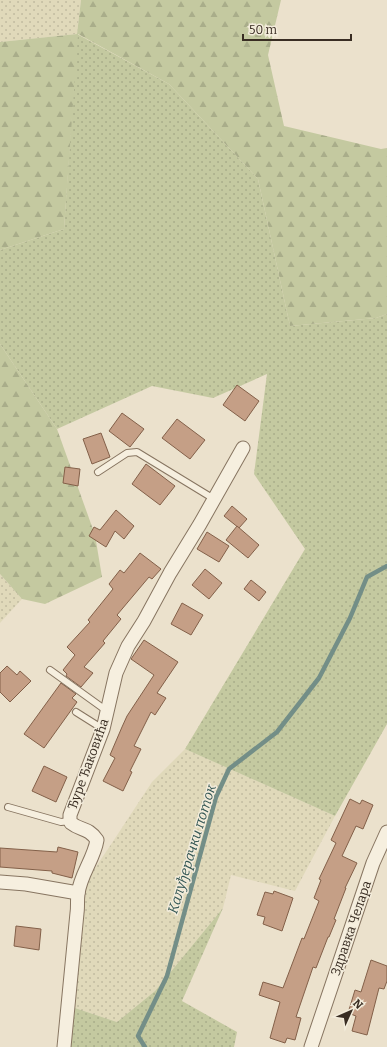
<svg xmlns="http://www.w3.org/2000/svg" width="387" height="1047" viewBox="0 0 387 1047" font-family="Bitter,serif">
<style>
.farmland{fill:url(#farmland-dots)}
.grass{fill:url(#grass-dots)}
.forest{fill:url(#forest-firs)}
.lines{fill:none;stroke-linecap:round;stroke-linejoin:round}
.stream{stroke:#738e87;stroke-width:4.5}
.building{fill:#c59f86;stroke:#836049}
.service-casing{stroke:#877561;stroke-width:8}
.minor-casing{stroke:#877561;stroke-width:15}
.service{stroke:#f6efdf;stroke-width:6}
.minor{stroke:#f6efdf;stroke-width:13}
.labels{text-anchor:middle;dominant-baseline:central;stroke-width:3;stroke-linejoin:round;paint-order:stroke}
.street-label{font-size:13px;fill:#392d23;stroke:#f3ecdb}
.water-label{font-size:14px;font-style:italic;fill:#345754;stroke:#f3ecdb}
</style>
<defs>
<pattern id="farmland-dots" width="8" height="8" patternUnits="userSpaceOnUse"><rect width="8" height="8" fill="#e0d9ba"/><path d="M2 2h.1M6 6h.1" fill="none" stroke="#c1bba0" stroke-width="1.8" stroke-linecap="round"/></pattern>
<pattern id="grass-dots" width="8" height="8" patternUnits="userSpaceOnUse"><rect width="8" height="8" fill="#c4c9a0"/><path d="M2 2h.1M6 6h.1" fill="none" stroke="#a9ad8a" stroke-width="1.8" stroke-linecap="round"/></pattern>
<pattern id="forest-firs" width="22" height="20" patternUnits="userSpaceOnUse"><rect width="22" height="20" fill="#c4c9a0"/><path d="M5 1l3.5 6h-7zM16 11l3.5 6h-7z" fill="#a9ad8a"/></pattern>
</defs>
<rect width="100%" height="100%" fill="#ebe1cc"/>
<!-- farmland -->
<g class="farmland">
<path d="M0 0H81L77 34 0 42Z"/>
<path d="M0 574 22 599 0 623Z"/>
<path d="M185 749 335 816 295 891 231 875 223 908 155 991 117 1022 69 1006 78 893 110 846 152 782Z"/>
</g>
<!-- grass -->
<g class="grass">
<path d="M77 34 169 84 258 179 290 326 376 318 387 314V724L335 816 185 749 305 549 254 474 267 374 213 398 152 386 57 429 0 344V250L64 229Z"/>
<path d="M223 908 182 1001 237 1032 234 1047H64L69 1006 117 1022 155 991Z"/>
</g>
<!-- forest -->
<g class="forest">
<path d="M81 0H281L268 55 284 126 381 149 387 148V314L376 318 290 326 258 179 169 84 78 34 64 229 0 250V42L77 34Z"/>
<path d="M0 344 57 429 95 535 102 577 45 604 22 599 0 574Z"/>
</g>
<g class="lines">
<!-- stream -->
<path class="stream" d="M145 1047 138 1036 167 976 216 797 229 769 277 732 319 678 350 618 367 577 387 566"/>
</g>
<!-- building -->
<g class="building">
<path d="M237 385 259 401 245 421 223 405Z"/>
<path d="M122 413 144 429 130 447 109 431Z"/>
<path d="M177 419 205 440 190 459 162 438Z"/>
<path d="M101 433 110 457 92 464 83 439Z"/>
<path d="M146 464 175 486 160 505 132 484Z"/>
<path d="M65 467 80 469 78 486 63 483Z"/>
<path d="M232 506 247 519 239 528 224 516Z"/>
<path d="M116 510 134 526 124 539 115 531 106 547 89 536 94 527 100 530Z"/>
<path d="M237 526 259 545 248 558 226 540Z"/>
<path d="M207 532 229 546 219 562 197 549Z"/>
<path d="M140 553 161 569 152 579 149 577 117 615 121 619 103 641 105 643 84 667 93 673 81 687 66 676 67 674 63 670 75 655 67 647 90 622 88 620 113 589 109 584 120 570 124 573Z"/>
<path d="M205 569 222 583 209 599 192 585Z"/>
<path d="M251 580 266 592 259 601 244 589Z"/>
<path d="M182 603 203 615 191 635 171 624Z"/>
<path d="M144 640 178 662 157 693 166 698 155 715 151 712 134 746 141 749 130 771 132 772 123 791 103 781 115 758 110 755 122 727 127 716 154 675 131 659Z"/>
<path d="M7 666 17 675 20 671 31 681 10 702 0 692V673Z"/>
<path d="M61 683 76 694 72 698 77 702 44 748 24 734Z"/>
<path d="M44 766 67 777 56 802 32 791Z"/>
<path d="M350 799 360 804 362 800 373 805 363 829 356 826 342 856 357 863 345 888H346L334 919 336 920 329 937H328L316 968 313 967 296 1017 301 1018 295 1040 287 1038 285 1043 270 1038 280 1002 259 995 263 982 283 988 302 938 304 939 319 901 314 898 321 880 319 879 336 843 331 840Z"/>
<path d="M58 847 78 852 72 878 52 873V871L0 867V848L57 852Z"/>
<path d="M274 891 293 898 282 931 263 924 265 917 257 915 265 892 273 894Z"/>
<path d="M16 926 41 929 39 950 14 946Z"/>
<path d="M371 960 387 966V981L384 989 379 988 367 1035 352 1031 356 1016 348 1013 355 990 361 992Z"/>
</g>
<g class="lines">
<defs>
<g id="service">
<path d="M98 472 127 453 137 452 214 499"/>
<path d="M50 670 107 711"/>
<path d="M76 712 103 729"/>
<path d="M8 807 61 822 70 821"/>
</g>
<g id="minor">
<path d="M0 882 26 884 78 893"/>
<path d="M64 1047 77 913C78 907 77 900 78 894 80 875 94 859 97 840 88 827 81 831 71 823L70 821V815L103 729 116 673 128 646 144 621 170 573 200 524 243 448"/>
<path d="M311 1047 373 863 387 832"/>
</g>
</defs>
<!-- service casing -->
<use href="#service" class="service-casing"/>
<!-- minor casing -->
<use href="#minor" class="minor-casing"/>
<!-- service -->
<use href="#service" class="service"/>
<!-- minor -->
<use href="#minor" class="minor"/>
</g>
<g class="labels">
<!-- street labels -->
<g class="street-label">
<text transform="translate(88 764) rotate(-70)">Ђуре Ђаковића</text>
<text transform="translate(351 928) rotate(-71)">Здравка Челара</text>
</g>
<!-- water labels -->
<g class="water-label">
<text transform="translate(192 849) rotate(-73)">Калуђерачки поток</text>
</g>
</g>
<!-- north arrow -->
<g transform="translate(351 1011) rotate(45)" stroke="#f3ecdb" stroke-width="3" paint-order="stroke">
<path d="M0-3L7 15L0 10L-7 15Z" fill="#392d23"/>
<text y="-6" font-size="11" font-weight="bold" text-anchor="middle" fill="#392d23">N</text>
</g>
<!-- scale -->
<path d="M243 34v6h108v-6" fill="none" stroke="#392d23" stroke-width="2"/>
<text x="249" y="34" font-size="12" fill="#392d23" stroke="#f3ecdb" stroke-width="3" paint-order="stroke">50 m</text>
</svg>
